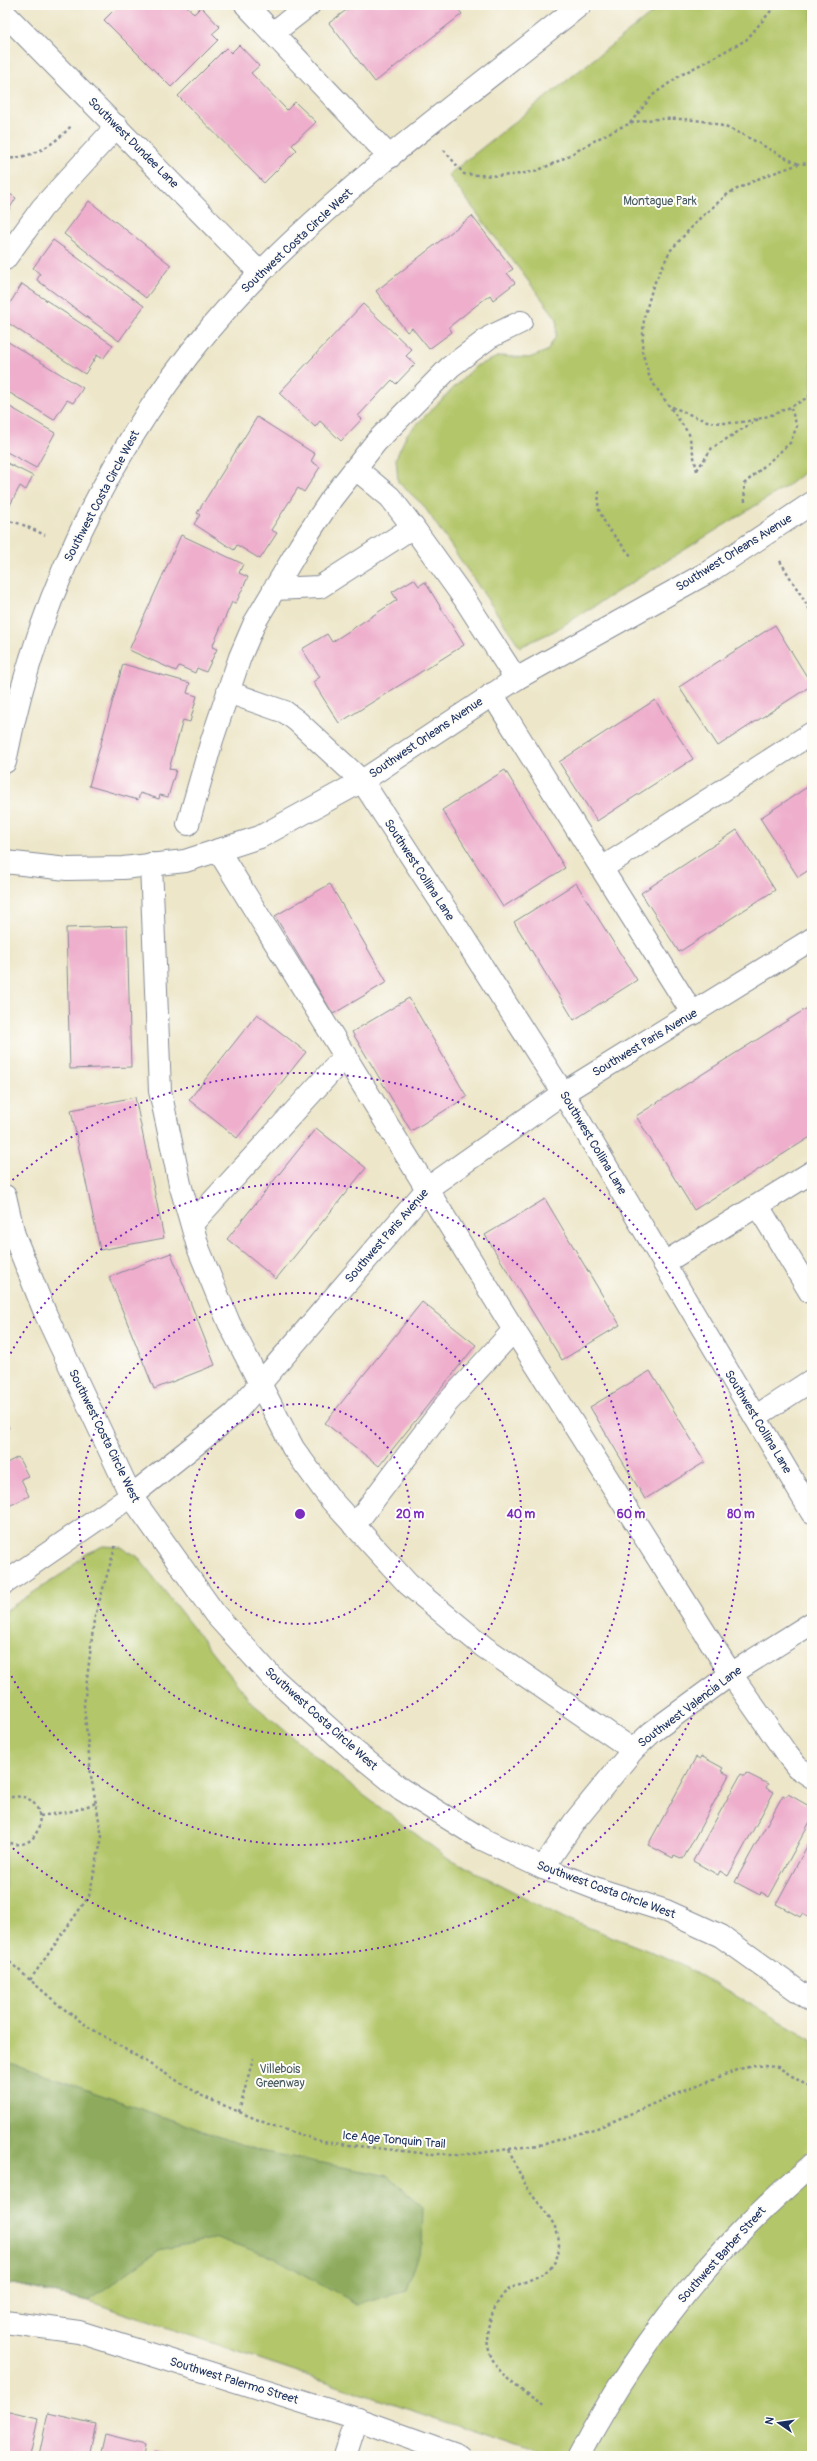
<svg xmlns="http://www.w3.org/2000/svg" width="817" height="2461" viewBox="0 0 817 2461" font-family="Pangolin,sans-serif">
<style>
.green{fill:#b3c669;stroke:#677a64}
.forest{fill:#8eab5d;stroke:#546d5e}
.building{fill:#eeaecc}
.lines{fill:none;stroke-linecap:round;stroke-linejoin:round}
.minor-casing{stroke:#848a94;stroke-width:24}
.path{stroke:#848a94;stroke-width:2.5;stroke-dasharray:3 3;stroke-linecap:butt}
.minor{stroke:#fff;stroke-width:22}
.ring{fill:none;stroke:#7b2cbf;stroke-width:2;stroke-dasharray:2 4}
.labels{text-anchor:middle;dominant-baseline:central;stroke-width:4;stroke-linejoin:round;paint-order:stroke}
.street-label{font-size:12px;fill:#1b2f5e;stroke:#fdfcf7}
.park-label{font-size:12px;fill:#495c61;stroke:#fdfcf7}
.centre{fill:#7b2cbf;stroke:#fdfcf7;stroke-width:2}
.ring-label{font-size:12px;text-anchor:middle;font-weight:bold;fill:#7b2cbf;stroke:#fdfcf7;stroke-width:4;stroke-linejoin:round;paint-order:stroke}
</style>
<rect width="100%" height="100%" fill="#fdfcf7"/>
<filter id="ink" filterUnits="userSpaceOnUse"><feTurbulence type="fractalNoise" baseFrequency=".025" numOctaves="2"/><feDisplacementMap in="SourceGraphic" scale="8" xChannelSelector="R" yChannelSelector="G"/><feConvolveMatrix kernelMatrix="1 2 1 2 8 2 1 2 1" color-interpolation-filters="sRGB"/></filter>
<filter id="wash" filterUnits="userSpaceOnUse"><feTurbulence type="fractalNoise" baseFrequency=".012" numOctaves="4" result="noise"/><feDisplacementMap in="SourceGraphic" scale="16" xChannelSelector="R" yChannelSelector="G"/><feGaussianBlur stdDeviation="0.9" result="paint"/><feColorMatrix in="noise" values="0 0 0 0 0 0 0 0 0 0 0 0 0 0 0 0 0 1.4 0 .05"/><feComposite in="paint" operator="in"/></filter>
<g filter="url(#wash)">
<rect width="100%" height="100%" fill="#ede6c9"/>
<!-- green -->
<g class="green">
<path d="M662 5H812V466L787 486 554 631 520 647 423 505 398 482 396 458 407 434 476 366 500 356 529 358 547 351 556 336 557 319 448 175Z"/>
<path d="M103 1546 121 1547 137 1556 252 1703 350 1785 445 1856 564 1918 672 1960 812 2039V2456H546L88 2301 14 2284 5 2286V1611L68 1570 85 1554Z"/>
</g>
<!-- forest -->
<path class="forest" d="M5 2061 260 2151 388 2176 423 2206 422 2244 405 2290 357 2304 277 2259 217 2238 159 2250 88 2301 14 2284 5 2286Z"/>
<g id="blocks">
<!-- building -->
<g class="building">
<path d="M119 5H186L194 14 201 7 220 27 212 34 218 40 171 87 104 20Z"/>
<path d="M353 5H455L462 14 375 82 329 23Z"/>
<path d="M239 45 259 66 251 73 287 110 295 102 316 122 292 145 297 150 264 183 178 96 226 48 231 53Z"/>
<path d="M5 191 16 198 5 216Z"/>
<path d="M89 201 171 265 146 298 64 234Z"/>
<path d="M472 216 513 269 507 273 515 283 493 300 490 295 469 311 449 327 452 332 429 349 412 328 407 332 376 291Z"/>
<path d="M53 240 144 306 119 341 37 280 40 274 33 268Z"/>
<path d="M22 284 113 345 103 359 97 355 85 374 5 321V311Z"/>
<path d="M363 304 412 350 406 356 415 364 396 384 392 380 358 416 362 419 341 441 320 421 315 427 279 393Z"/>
<path d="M5 340 83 388 73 403 67 400 54 420 5 390Z"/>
<path d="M5 404 55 433 36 468 5 451Z"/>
<path d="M257 417 315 454 311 461 320 467 304 492 298 488 271 530 277 533 260 559 237 545 234 550 194 524 200 515 197 513Z"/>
<path d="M5 462 33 476 26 490 20 486 7 511 5 510Z"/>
<path d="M181 535 243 564 239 573 248 577 236 603 232 602 212 647 217 649 206 672 197 668 195 673 179 666 176 671 129 650Z"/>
<path d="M414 579 419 586 425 582 464 645 339 723 313 682 320 677 302 649 327 634 332 642 397 600 392 592Z"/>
<path d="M775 625 812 685 718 746 679 687Z"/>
<path d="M123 664 190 683 187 693 197 696 190 722 183 720 169 769 176 770 168 797 160 795 159 799 140 793 138 800 89 786Z"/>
<path d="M655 700 693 759 597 821 559 762Z"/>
<path d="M505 770 565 868 503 907 442 810Z"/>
<path d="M812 784V868L798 877 760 818Z"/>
<path d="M737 830 775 890 679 952 641 893Z"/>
<path d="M576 883 637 980 574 1020 514 922Z"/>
<path d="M330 884 387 982 333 1014 275 916Z"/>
<path d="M127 926 131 1067 70 1069 66 928Z"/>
<path d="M409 998 467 1097 411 1131 352 1032Z"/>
<path d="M812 1005V1136L694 1210 636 1116Z"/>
<path d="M257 1014 306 1052 237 1138 189 1100Z"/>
<path d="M135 1097 164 1238 100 1250 71 1110Z"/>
<path d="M316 1128 366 1168 276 1279 227 1239Z"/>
<path d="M545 1199 620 1325 562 1360 485 1235Z"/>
<path d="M171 1253 215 1365 154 1389 109 1277Z"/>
<path d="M422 1302 476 1345 379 1466 325 1423Z"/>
<path d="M650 1371 705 1462 645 1499 590 1407Z"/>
<path d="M5 1418 9 1428 5 1430Z"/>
<path d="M18 1457 28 1476 21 1479 29 1496 5 1508V1464Z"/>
<path d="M701 1756 723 1768 721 1771 729 1775 683 1859 674 1855 673 1858 648 1845 696 1757 700 1759Z"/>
<path d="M746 1773 768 1784 766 1788 774 1792 728 1876 720 1871 718 1875 693 1861 741 1774 745 1776Z"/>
<path d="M788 1794 809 1806 808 1808 812 1811V1818L769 1897 761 1892 760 1895 735 1882 783 1795 786 1797Z"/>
<path d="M812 1837V1915L810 1918 802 1914 800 1917 776 1904Z"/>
<path d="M5 2411 38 2419 30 2456H5Z"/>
<path d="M48 2413 96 2424 89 2456H39Z"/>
<path d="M105 2434 145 2444 143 2456H100Z"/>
<path d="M154 2452 169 2455V2456H153Z"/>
</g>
</g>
</g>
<g filter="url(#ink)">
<use href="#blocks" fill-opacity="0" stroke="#848a94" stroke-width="1"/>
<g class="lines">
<defs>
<g id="minor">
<path d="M246 5 390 157"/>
<path d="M5 14 260 273"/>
<path d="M273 33 309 5"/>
<path d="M5 259 42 208 117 126"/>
<path d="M356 469 390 497 413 527 464 598 516 679"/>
<path d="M274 589 320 587 413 527"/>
<path d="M228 692 285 712 297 721 362 781 448 913 563 1093 812 1513"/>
<path d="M492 694 693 1014"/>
<path d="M5 762C40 579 130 406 260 273 358 174 472 92 580 5"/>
<path d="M188 824 212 740 240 657 255 622 300 546 332 498 376 442 450 367 490 337 521 322"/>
<path d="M218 850 514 1330 731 1674 786 1753 797 1767 812 1777"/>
<path d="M5 862 67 869 123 868 185 861 260 837 362 781 516 679 710 571 812 503"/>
<path d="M151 864 160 1091 180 1184 199 1250 229 1323 293 1448 331 1500 408 1584 484 1647 633 1750"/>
<path d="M602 868 812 733"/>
<path d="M5 1196 14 1235 46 1315 131 1496 215 1614 273 1678 352 1749 401 1789 480 1838 543 1868 600 1890 666 1911 721 1936 812 2001"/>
<path d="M758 1206 810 1292"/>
<path d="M192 1224 346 1055"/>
<path d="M664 1263 812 1172"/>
<path d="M755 1417 812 1380"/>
<path d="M354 1526 447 1403 514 1330"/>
<path d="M5 1583 131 1496 234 1414 428 1188 563 1093 812 939"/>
<path d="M543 1868 575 1821 633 1750 652 1732 731 1674 812 1623"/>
<path d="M5 2322 79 2332 357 2419 459 2456"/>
<path d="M345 2456 357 2419"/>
<path d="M579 2456C637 2345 716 2246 812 2165"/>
</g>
</defs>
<!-- minor casing -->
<use href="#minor" class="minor-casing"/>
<!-- path -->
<g class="path">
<path d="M630 123 653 95 679 76 746 40 776 5"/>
<path d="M444 150 464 174C490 176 518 178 543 168 573 156 599 135 629 124 648 117 683 118 702 121 737 126 766 150 799 164"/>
<path d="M5 159C34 157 53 146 72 125"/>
<path d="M672 407C684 411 699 420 712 422 745 427 786 413 812 394"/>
<path d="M697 470 712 448 760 418"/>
<path d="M697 471 689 434 650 379 642 351 644 318 653 286 670 251 699 219 729 193 760 178 799 164 812 163"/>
<path d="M599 491 598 508 607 527 632 557"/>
<path d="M745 502 744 484 790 443 797 426 790 406"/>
<path d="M5 520 21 524 45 535"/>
<path d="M780 561 812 613"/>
<path d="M5 1799C54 1782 48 1861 5 1841"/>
<path d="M40 1816 73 1811 96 1803"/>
<path d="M5 1958 60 2006 87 2026 204 2097 268 2124 323 2142 430 2154H473L545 2144 600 2127 687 2089 751 2065 778 2067 812 2089"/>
<path d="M30 1980 89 1896 102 1837 91 1776 84 1705 94 1620 116 1544"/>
<path d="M239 2112 253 2058"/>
<path d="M509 2149C515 2164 521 2178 530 2192 541 2208 559 2223 559 2245 558 2277 529 2277 508 2290 501 2295 495 2307 492 2315 474 2359 510 2384 544 2405"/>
</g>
<!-- minor -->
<use href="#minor" class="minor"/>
</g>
</g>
<!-- distance rings -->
<g class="ring">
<circle cx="300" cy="1514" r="110"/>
<circle cx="300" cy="1514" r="221"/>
<path d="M5 1364A331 331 0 1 1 5 1664"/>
<path d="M8 1184A441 441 0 1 1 8 1844"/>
</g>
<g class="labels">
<!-- street labels -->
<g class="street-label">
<text transform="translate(133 143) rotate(45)">Southwest Dundee Lane</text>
<text transform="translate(297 241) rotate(-43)">Southwest Costa Circle West</text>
<text transform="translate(102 496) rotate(-62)">Southwest Costa Circle West</text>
<text transform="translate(734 553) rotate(-32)">Southwest Orleans Avenue</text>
<text transform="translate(426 738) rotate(-34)">Southwest Orleans Avenue</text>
<text transform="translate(419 870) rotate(57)">Southwest Collina Lane</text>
<text transform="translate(645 1043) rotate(-31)">Southwest Paris Avenue</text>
<text transform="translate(593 1143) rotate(59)">Southwest Collina Lane</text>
<text transform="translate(387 1236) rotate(-49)">Southwest Paris Avenue</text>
<text transform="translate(758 1422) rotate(59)">Southwest Collina Lane</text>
<text transform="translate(104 1436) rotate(64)">Southwest Costa Circle West</text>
<text transform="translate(690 1707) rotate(-37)">Southwest Valencia Lane</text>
<text transform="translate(321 1719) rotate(42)">Southwest Costa Circle West</text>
<text transform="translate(606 1890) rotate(20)">Southwest Costa Circle West</text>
<text transform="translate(394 2140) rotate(5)">Ice Age Tonquin Trail</text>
<text transform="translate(722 2255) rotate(-48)">Southwest Barber Street</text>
<text transform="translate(234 2381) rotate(17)">Southwest Palermo Street</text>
</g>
<!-- park labels -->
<g class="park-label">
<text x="660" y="201">Montague Park</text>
<text x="280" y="2069">Villebois<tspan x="280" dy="14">Greenway</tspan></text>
</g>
</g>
<circle cx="300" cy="1514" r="6" class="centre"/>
<g class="ring-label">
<text x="410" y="1518">20 m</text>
<text x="521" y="1518">40 m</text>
<text x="631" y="1518">60 m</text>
<text x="741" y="1518">80 m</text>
</g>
<!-- margin -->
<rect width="817" height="2461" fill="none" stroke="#fdfcf7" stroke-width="20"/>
<!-- north arrow -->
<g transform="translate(779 2423) rotate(283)" stroke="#fdfcf7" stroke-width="3" paint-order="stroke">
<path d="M0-3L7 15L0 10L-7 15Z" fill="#1b2f5e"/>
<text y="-6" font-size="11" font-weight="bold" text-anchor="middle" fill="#1b2f5e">N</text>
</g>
</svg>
